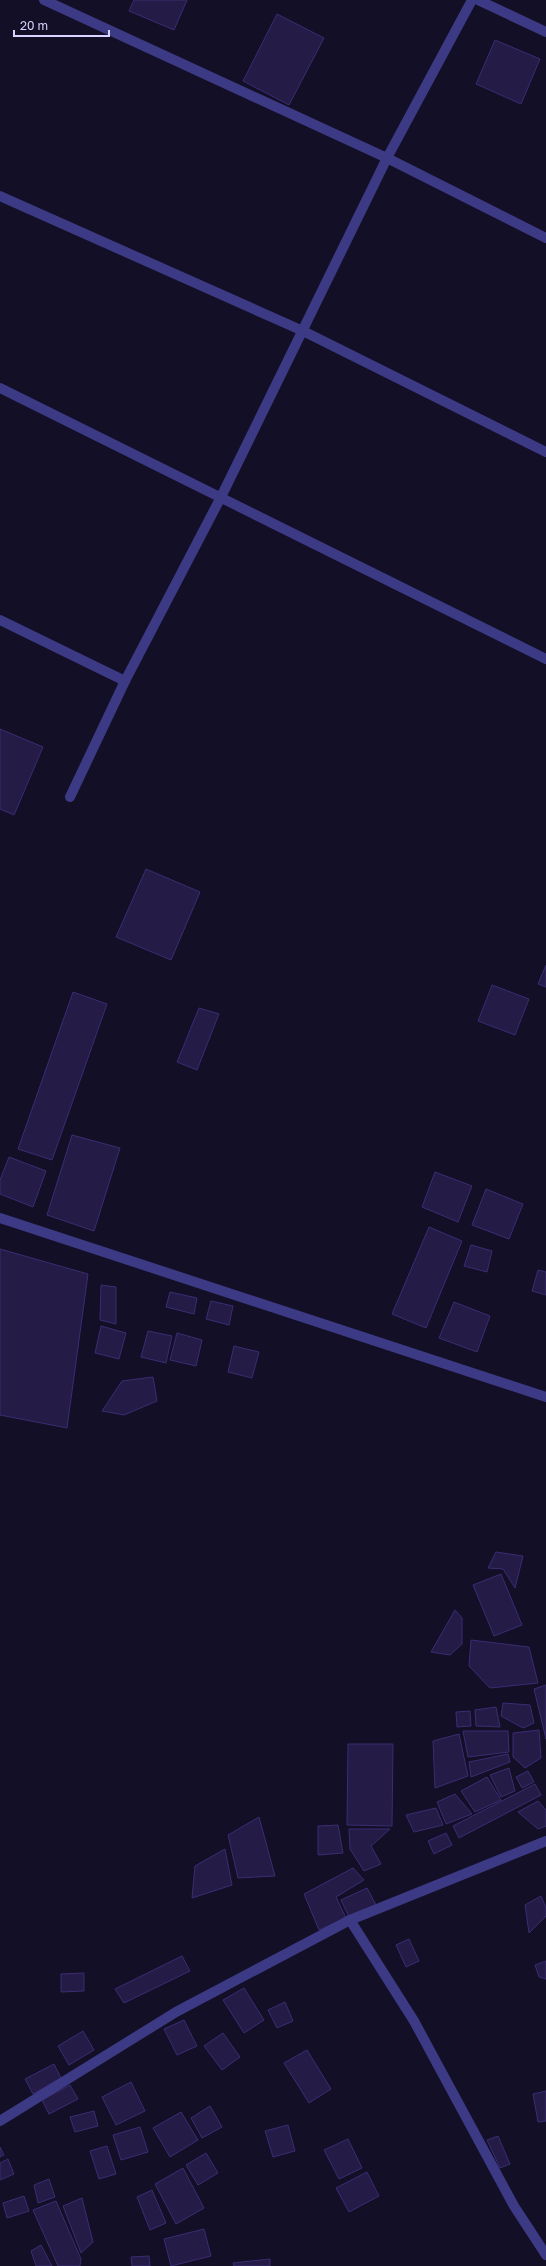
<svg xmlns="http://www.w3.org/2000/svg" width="546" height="2266" viewBox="0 0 546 2266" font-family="'Golos Text',sans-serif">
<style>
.building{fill:#241b47;stroke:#3b2d73}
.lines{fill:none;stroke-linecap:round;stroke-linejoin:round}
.minor{stroke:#3d3a85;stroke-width:10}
</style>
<rect width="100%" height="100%" fill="#130f26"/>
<!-- building -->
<g class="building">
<path d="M134 0H187L174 30 129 11Z"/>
<path d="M277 14 324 38 289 105 243 81Z"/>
<path d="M495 40 540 59 521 104 476 84Z"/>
<path d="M0 729 43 747 14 815 0 809Z"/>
<path d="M146 869 200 892 171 960 116 937Z"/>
<path d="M546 965V987L538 984Z"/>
<path d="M492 985 529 999 515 1035 478 1021Z"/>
<path d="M73 992 107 1004 52 1160 18 1149Z"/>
<path d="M199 1008 219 1014 197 1070 177 1062Z"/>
<path d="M72 1135 120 1148 94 1231 47 1215Z"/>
<path d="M9 1157 46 1171 33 1207 0 1194V1180Z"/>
<path d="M435 1172 472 1186 458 1222 422 1207Z"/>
<path d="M486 1189 523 1204 509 1239 472 1225Z"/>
<path d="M429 1227 462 1241 426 1328 392 1314Z"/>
<path d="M471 1245 492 1251 487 1272 464 1266Z"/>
<path d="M0 1249 88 1274 67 1428 0 1415Z"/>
<path d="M538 1270 546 1272V1295L532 1291Z"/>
<path d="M101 1285 116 1287V1324L100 1320Z"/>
<path d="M170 1292 197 1298 194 1314 166 1307Z"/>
<path d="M211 1301 233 1306 229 1325 206 1319Z"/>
<path d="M454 1302 490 1316 477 1352 439 1338Z"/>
<path d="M101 1326 126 1333 119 1359 95 1353Z"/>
<path d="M148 1331 172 1336 166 1363 141 1357Z"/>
<path d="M177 1333 202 1340 196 1366 170 1360Z"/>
<path d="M234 1346 259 1352 252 1378 228 1372Z"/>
<path d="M153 1377 157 1401 124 1415 102 1411 122 1381Z"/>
<path d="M496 1552 523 1556 515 1588 503 1569 488 1568Z"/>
<path d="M501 1574 522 1625 494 1636 473 1585Z"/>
<path d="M455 1610 462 1618V1644L450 1655 431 1652Z"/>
<path d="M471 1640 529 1647 538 1683 490 1688 469 1666Z"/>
<path d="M546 1685V1739L534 1689Z"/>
<path d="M503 1703 530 1705 534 1723 523 1728 501 1716Z"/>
<path d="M496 1707 500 1727 476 1726 475 1710Z"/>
<path d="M470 1711 471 1726 457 1727 456 1712Z"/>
<path d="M539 1730 541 1758 525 1768 513 1757V1733Z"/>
<path d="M463 1731H508L509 1752 468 1757Z"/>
<path d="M459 1734 468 1776 435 1788 433 1741Z"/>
<path d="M348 1744H393L392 1826 347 1825Z"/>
<path d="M508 1754 510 1762 471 1777 469 1762Z"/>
<path d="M509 1768 515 1791 501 1797 490 1775Z"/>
<path d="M528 1771 534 1782 522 1788 516 1777Z"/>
<path d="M487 1777 501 1800 475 1812 461 1791Z"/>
<path d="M535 1784 541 1795 459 1838 453 1826Z"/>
<path d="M455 1794 472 1814 446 1824 437 1802Z"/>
<path d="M538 1801 546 1810V1826L538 1829 518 1812Z"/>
<path d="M436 1808 443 1825 414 1832 406 1815Z"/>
<path d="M259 1817 275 1876 238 1878 228 1835Z"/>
<path d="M338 1825 343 1853 318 1855V1826Z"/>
<path d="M349 1829H390L371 1846 381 1864 364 1871 350 1849Z"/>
<path d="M446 1833 452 1845 434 1854 428 1841Z"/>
<path d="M225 1849 232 1885 192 1898 195 1866Z"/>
<path d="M353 1868 364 1880 336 1897 346 1918 319 1930 304 1894Z"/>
<path d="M367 1888 376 1905 349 1917 341 1900Z"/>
<path d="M541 1896 546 1908V1916L529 1933 525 1905Z"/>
<path d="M409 1939 419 1961 406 1967 396 1945Z"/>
<path d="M182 1956 190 1971 124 2003 115 1989Z"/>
<path d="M546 1961V1979L539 1977 535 1965Z"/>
<path d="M84 1973V1991L61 1992V1974Z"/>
<path d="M244 1988 264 2020 244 2033 223 2000Z"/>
<path d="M285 2002 293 2021 277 2028 268 2010Z"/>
<path d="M184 2020 197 2046 177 2055 164 2029Z"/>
<path d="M83 2031 94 2050 69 2065 58 2046Z"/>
<path d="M223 2033 240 2057 222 2070 204 2046Z"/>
<path d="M307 2050 331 2089 309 2103 284 2063Z"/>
<path d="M54 2064 61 2078 33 2094 25 2079Z"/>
<path d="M131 2082 145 2111 116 2125 102 2097Z"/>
<path d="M70 2085 78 2099 49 2114 42 2100Z"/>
<path d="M546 2091V2121L538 2122 533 2094Z"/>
<path d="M210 2106 222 2127 202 2138 191 2118Z"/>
<path d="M94 2111 98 2126 75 2132 70 2117Z"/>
<path d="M181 2112 198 2140 170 2157 153 2128Z"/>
<path d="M288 2125 295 2151 273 2157 265 2131Z"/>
<path d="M140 2127 148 2152 121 2160 113 2135Z"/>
<path d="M498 2136 510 2164 500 2168 487 2140Z"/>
<path d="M348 2139 362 2168 339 2179 324 2150Z"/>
<path d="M107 2146 116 2174 99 2179 90 2151Z"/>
<path d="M0 2147 4 2155 0 2157Z"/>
<path d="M206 2153 218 2173 198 2185 186 2165Z"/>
<path d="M8 2159 14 2174 0 2180V2163Z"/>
<path d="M183 2168 204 2208 176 2224 155 2184Z"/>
<path d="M367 2172 379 2196 349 2212 336 2188Z"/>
<path d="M49 2179 55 2197 38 2203 34 2185Z"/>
<path d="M152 2190 166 2223 150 2230 137 2197Z"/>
<path d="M24 2196 29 2211 7 2218 3 2203Z"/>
<path d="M82 2198 93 2242 81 2253 63 2206Z"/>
<path d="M56 2201 81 2259 80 2266H58L33 2210Z"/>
<path d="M204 2229 211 2256 171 2266 164 2239Z"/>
<path d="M41 2245 52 2266H36L31 2251Z"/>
<path d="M149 2256 150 2266H132L131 2257Z"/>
<path d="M270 2259V2266H234L233 2263Z"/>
</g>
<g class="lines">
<!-- minor -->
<g class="minor">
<path d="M44 0 387 158 546 238"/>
<path d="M478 0 546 32"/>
<path d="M0 196 303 331 546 452"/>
<path d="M0 388 546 659"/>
<path d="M0 620 125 681"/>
<path d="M70 797 125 681 221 497 387 158 472 0"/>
<path d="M0 1218 546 1397"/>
<path d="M350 1920 414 2021 514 2206 546 2255"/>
<path d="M0 2121 176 2012 350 1920 546 1841"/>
</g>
</g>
<!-- scale -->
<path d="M14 30v6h95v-6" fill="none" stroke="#d9d4ff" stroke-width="2"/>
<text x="20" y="30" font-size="12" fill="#d9d4ff" stroke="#130f26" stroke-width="3" paint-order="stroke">20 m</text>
</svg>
